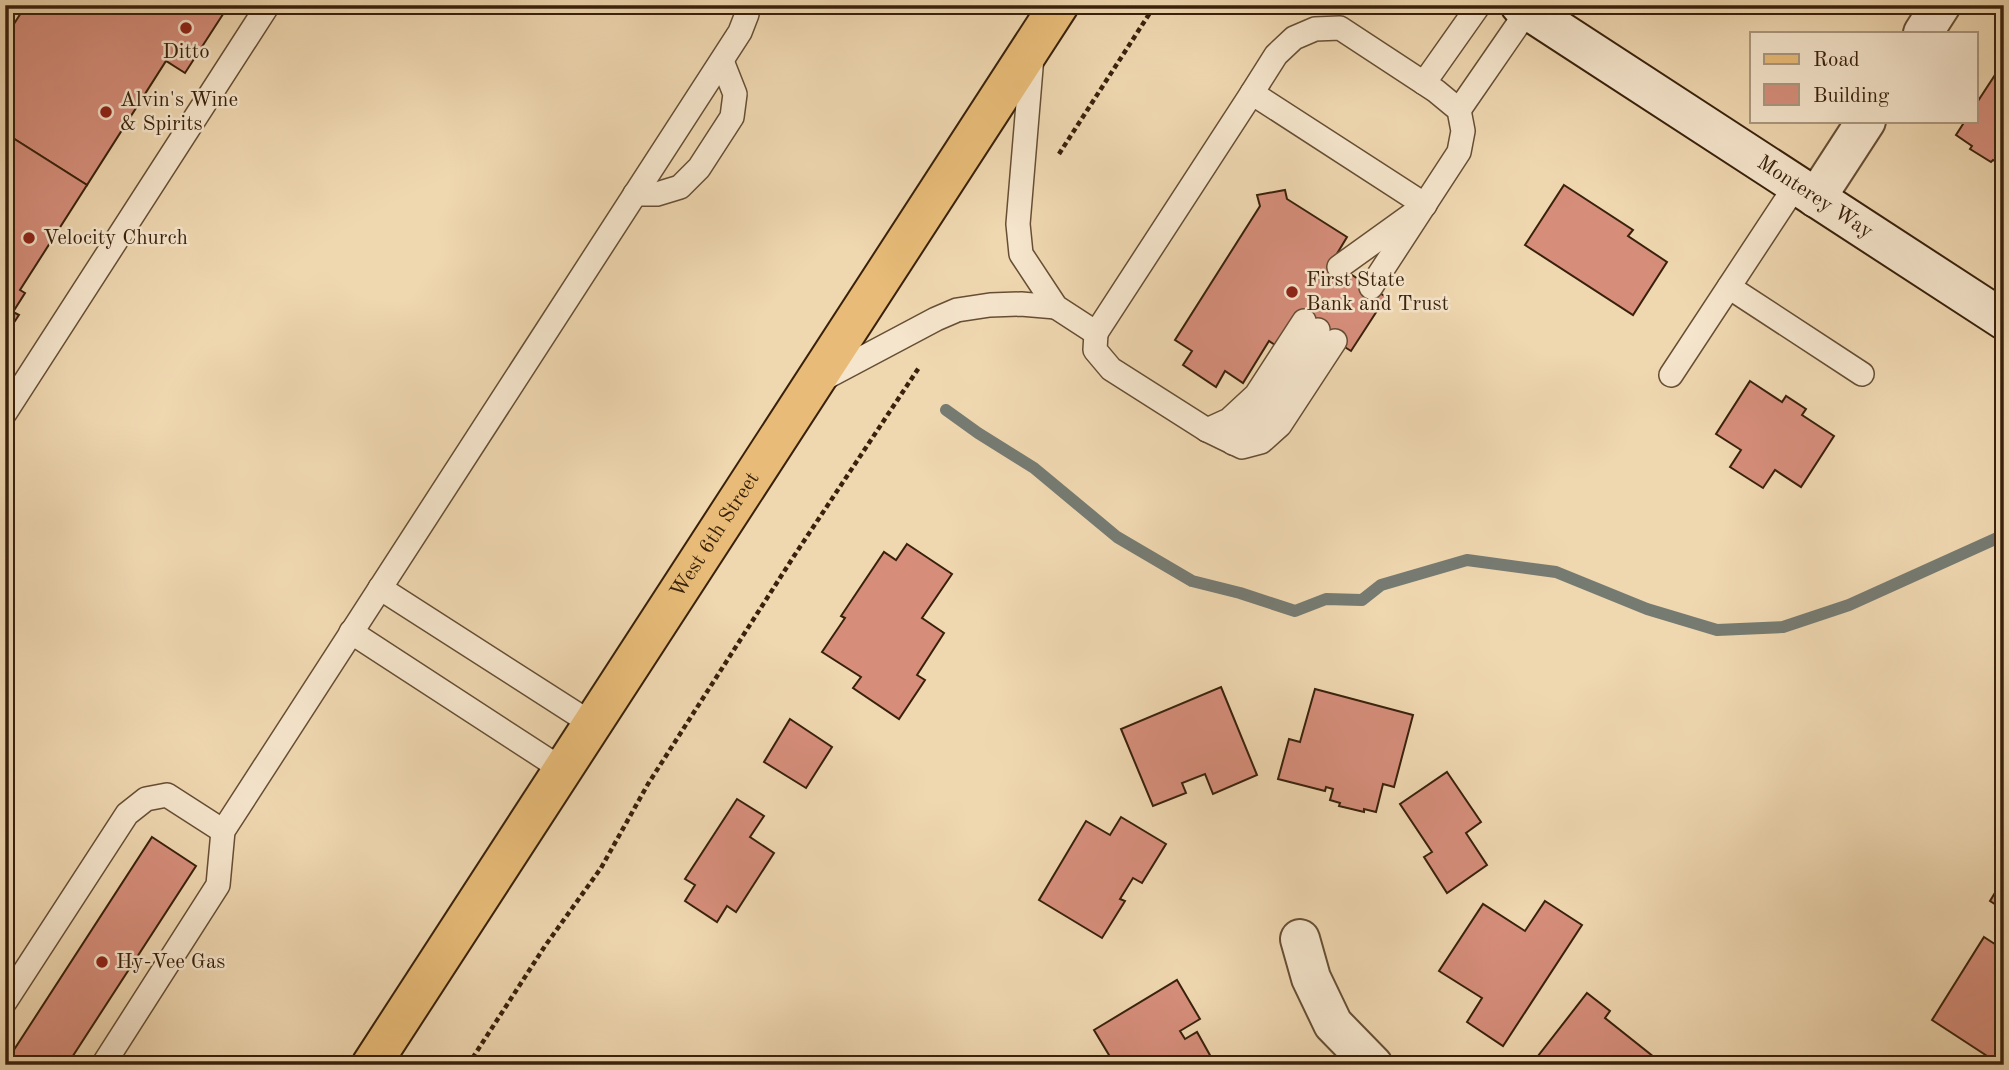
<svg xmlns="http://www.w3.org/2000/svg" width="2009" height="1070" viewBox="0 0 2009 1070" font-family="'Old Standard TT',serif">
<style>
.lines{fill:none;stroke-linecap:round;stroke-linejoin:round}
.stream{stroke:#767b72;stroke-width:12}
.building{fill:#d68e7b;stroke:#39210b;stroke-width:2}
.lane-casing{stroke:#664e34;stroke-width:26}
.street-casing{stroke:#664e34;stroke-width:42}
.secondary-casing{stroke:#39210b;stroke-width:42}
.primary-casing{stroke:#39210b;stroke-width:42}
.path{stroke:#39210b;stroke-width:4.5;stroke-dasharray:5 3.5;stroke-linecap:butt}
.lane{stroke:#f5e5cc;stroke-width:23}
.street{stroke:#f5e5cc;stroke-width:38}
.secondary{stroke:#f5e5cc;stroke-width:38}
.primary{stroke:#e8bc78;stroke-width:38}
.poi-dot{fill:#8f2418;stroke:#f5e5cc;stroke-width:2.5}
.labels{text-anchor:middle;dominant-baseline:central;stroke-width:5;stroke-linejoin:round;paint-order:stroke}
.poi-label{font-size:21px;fill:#39210b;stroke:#f5e5cc;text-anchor:start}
.street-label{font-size:21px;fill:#39210b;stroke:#f5e5cc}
</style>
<rect width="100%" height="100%" fill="#efd7b0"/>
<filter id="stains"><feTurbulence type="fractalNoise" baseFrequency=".00286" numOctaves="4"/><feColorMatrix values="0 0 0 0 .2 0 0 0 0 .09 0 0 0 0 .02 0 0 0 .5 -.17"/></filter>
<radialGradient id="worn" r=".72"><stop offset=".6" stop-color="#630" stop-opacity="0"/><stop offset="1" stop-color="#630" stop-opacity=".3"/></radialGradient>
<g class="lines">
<!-- stream -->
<path class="stream" d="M946 410 978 433 1034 468 1117 537 1192 581 1240 593 1295 611 1326 599 1362 600 1381 585 1467 560 1556 572 1647 609 1717 630 1783 627 1849 605 2004 535"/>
</g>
<!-- building -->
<g class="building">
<path d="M26 5H223L227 8 185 73 166 61 87 185 5 133V38Z"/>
<path d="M1995 75 2004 81V167L1993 160 1991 162 1970 149 1972 146 1956 135 1965 121H1976V104Z"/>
<path d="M5 133 87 185 20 290 25 293 13 312 19 315 5 336Z"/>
<path d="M1564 185 1633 230 1628 236 1667 262 1633 315 1525 245Z"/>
<path d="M1285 190 1287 199 1347 237 1332 262 1386 297 1351 351 1297 317 1278 347 1269 341 1243 383 1225 371 1216 387 1183 365 1192 351 1175 340 1260 206 1257 195Z"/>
<path d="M1750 381 1782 402 1786 396 1806 409 1802 415 1834 436 1801 487 1775 470 1763 488 1730 467 1741 450 1716 434Z"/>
<path d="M907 544 952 574 922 618 944 633 917 675 925 680 899 719 853 688 861 677 822 652 845 618 841 616 884 552 896 560Z"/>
<path d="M1221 687 1257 775 1213 794 1205 774 1182 783 1186 793 1153 806 1121 729Z"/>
<path d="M1315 689 1413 715 1394 787 1383 784 1376 812 1364 809V812L1339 806 1340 803 1330 800 1333 789 1326 787 1325 791 1278 779 1289 739 1300 742Z"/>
<path d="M790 719 832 747 806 788 764 762Z"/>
<path d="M1447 772 1481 822 1466 833 1487 865 1447 893 1424 857 1432 852 1400 804Z"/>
<path d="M737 799 764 816 750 837 774 853 736 912 727 906 717 922 685 901 695 885 685 879Z"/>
<path d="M1121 817 1166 844 1142 883 1133 878 1120 899 1125 901 1102 938 1039 900 1086 821 1110 835Z"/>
<path d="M152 837 196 866 67 1065H16L8 1059Z"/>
<path d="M2004 878V910L1990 901Z"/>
<path d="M1545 901 1582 925 1503 1046 1467 1022 1482 998 1439 971 1483 904 1525 931Z"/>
<path d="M1984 937 2004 950V1065H2001L1932 1020Z"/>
<path d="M1177 980 1200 1019 1180 1031 1185 1039 1197 1032 1211 1057 1199 1065H1115L1094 1030Z"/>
<path d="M1587 993 1610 1011 1605 1018 1664 1065H1531Z"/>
</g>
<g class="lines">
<defs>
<g id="lane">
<path d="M1032 56 1018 224 1021 254 1056 307 1096 333 1252 93 1425 205"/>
<path d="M1424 83 1479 5"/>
<path d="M1252 93 1276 55 1294 38 1315 29 1340 28 1436 91 1459 110 1463 131 1459 152 1371 287"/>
<path d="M1459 110 1528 10"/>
<path d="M635 194H657L680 187 699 168 732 117 735 94 722 61"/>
<path d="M1339 267 1414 213"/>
<path d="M1729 287 1862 374"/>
<path d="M1096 333 1095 350 1111 369 1207 430 1242 447 1261 442 1280 425 1335 341"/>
<path d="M1671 375 1796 185"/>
<path d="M821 380 936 319 957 310 990 305 1021 304 1056 307"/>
<path d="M5 413 268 5"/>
<path d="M1207 430 1229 420 1256 395 1304 321"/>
<path d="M1233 443 1255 426 1272 402 1318 330"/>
<path d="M380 588 592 724"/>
<path d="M351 632 563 770"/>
<path d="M5 1002 127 814 146 799 167 795 223 831"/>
<path d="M103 1065 218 885 223 831 740 32 747 14V5"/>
</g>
<g id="street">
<path d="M1923 33 1941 5"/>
<path d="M1816 198 1866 121"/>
<path d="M1300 939 1311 978 1333 1024 1373 1065"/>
</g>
<g id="secondary">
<path id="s1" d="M1520 5 2004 320"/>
</g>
<g id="primary">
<path id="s2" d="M371 1065 1059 5"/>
</g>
</defs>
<!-- lane casing -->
<use href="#lane" class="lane-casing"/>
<!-- street casing -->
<use href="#street" class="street-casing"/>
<!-- secondary casing -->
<use href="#secondary" class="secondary-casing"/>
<!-- primary casing -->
<use href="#primary" class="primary-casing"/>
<!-- path -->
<g class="path">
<path d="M1059 154 1155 5"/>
<path d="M468 1065 545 946 601 868 648 784 794 556 920 366"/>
</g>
<!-- lane -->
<use href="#lane" class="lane"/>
<!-- street -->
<use href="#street" class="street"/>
<!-- secondary -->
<use href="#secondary" class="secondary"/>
<!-- primary -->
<use href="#primary" class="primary"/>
</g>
<!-- markers -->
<g class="poi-dot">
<circle cx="186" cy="28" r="7"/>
<circle cx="106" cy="112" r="7"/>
<circle cx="29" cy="238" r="7"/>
<circle cx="1292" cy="292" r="7"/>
<circle cx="102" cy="962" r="7"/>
</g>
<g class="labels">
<!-- poi labels -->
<g class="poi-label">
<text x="186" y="52" text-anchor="middle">Ditto</text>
<text x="120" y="100">Alvin's Wine<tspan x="120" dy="24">&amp; Spirits</tspan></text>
<text x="43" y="238">Velocity Church</text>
<text x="1306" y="280">First State<tspan x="1306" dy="24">Bank and Trust</tspan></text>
<text x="116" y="962">Hy-Vee Gas</text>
</g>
<!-- street labels -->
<g class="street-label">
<text stroke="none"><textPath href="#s1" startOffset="352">Monterey Way</textPath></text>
<text stroke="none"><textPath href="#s2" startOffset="632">West 6th Street</textPath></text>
</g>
</g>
<!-- margin -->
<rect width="2009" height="1070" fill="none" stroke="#efd7b0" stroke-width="28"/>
<rect x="7" y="7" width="1995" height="1056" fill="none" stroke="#39210b" stroke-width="3.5"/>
<rect x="14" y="14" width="1981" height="1042" fill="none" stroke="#39210b" stroke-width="2"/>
<!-- legend -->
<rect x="1750" y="32" width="228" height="91" fill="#f5e5cc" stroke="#aa977f" stroke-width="2"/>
<rect x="1764" y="54" width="35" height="10" fill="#e8bc78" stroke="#aa977f" stroke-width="2"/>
<text x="1813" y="66" font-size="21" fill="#39210b">Road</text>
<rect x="1764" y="84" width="35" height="21" fill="#d68e7b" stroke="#aa977f" stroke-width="2"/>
<text x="1813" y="102" font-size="21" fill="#39210b">Building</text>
<rect width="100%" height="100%" filter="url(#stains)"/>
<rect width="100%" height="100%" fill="url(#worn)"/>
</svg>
